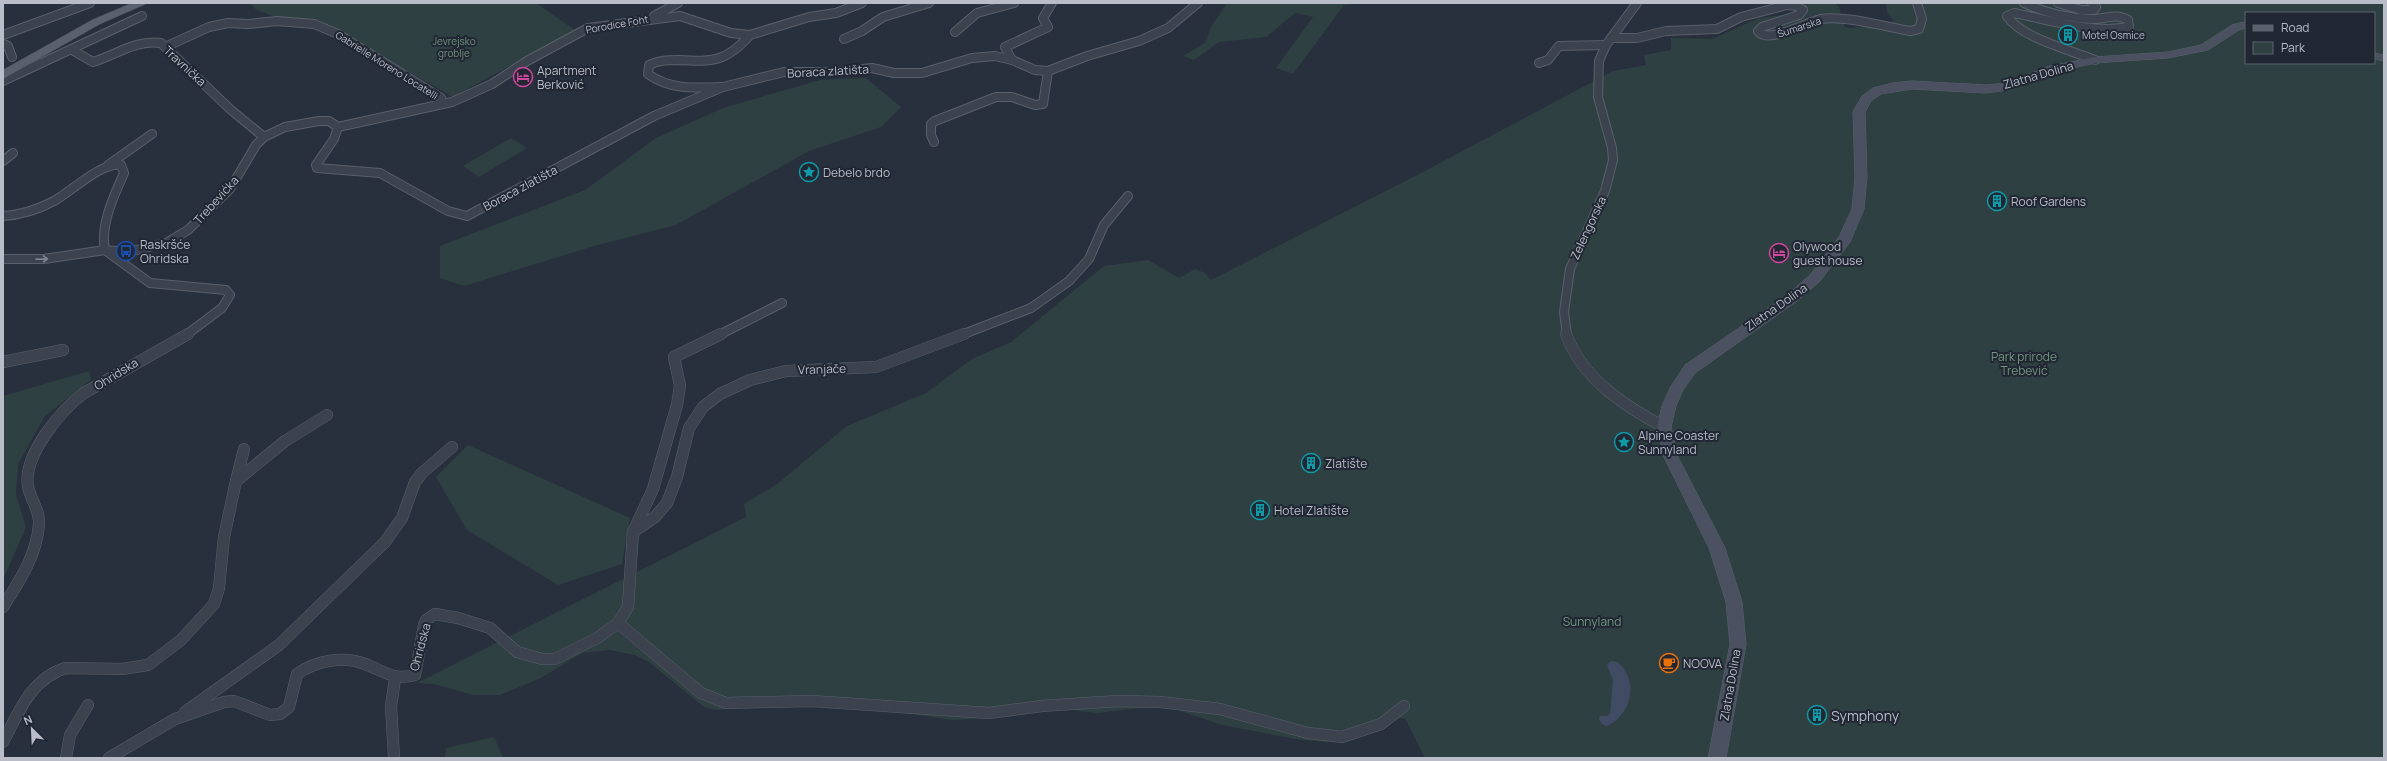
<svg xmlns="http://www.w3.org/2000/svg" width="2387" height="761" viewBox="0 0 2387 761" font-family="Manrope,sans-serif">
<style>
.green{fill:#2e4042;fill-rule:evenodd}
.water{fill:#404c64}
.lines{fill:none;stroke-linecap:round;stroke-linejoin:round}
.street-far1-casing{stroke:#5a606b;stroke-width:10}
.street-casing{stroke:#5a606b;stroke-width:12}
.secondary-casing{stroke:#5a606b;stroke-width:1}
.primary-casing{stroke:#454b57;stroke-width:1}
.street-far1{stroke:#3c424e;stroke-width:8}
.street{stroke:#3c424e;stroke-width:11}
.secondary{fill:#4b5160;fill-rule:evenodd}
.primary{fill:#5a616d;fill-rule:evenodd}
.oneway{stroke:#808691}
.labels{text-anchor:middle;dominant-baseline:central;stroke-width:4;stroke-linejoin:round;paint-order:stroke}
.far-street-label{font-size:10px;fill:#b8bdc8;stroke:#212733}
.far-poi-label{font-size:10px;fill:#b8bdc8;stroke:#212733;text-anchor:start}
.far-park-label{font-size:10px;fill:#72967e;stroke:#212733}
.street-label{font-size:12px;fill:#b8bdc8;stroke:#212733}
.poi-label{font-size:12px;fill:#b8bdc8;stroke:#212733;text-anchor:start}
.park-label{font-size:12px;fill:#72967e;stroke:#212733}
.near-poi-label{font-size:14px;fill:#b8bdc8;stroke:#212733;text-anchor:start}
</style>
<rect width="100%" height="100%" fill="#28303d"/>
<!-- green -->
<g class="green">
<path d="M249 3H536L575 30 453 97 333 28 269 21 273 16 257 10Z"/>
<path d="M1227 3H1360L1344 5 1293 74 1276 68 1313 17 1295 13 1266 37 1219 42 1194 60 1183 56 1205 43 1211 27Z"/>
<path d="M1805 3H1835L1839 7 1845 27 1851 28 1894 21 1887 12 1886 3H2384V758H1425L1405 718H1392L1342 739 1325 742 1295 739 1222 725 1163 705 1098 713 1061 709 1006 717 952 720 911 714 826 706H765L717 710 704 707 649 662 635 655 610 650 582 653 541 678 500 695H473L434 684 417 683 746 517 744 504 777 484 847 426 926 393 972 359 1011 342 1104 266 1148 260 1179 278 1195 269 1205 273 1211 280 1421 173 1613 71 1646 65 1644 55 1671 50V38L1712 39 1759 18 1805 12ZM2246 13H2374V63H2246Z"/>
<path d="M866 78 901 107 881 127 809 151 676 225 594 246 464 286 440 278V246L585 190 656 138 723 108 820 80Z"/>
<path d="M511 138 527 148 479 177 463 166Z"/>
<path d="M89 371 91 380 45 416 18 464 16 495 26 527 3 580V396Z"/>
<path d="M468 445 630 518 622 564 558 585 467 530 436 477Z"/>
<path d="M494 737 503 758H445L446 748Z"/>
</g>
<!-- water -->
<path class="water" d="M1611 661C1618 661 1620 664 1624 669 1638 688 1628 717 1607 726L1602 724 1599 719 1600 716H1607L1610 713 1613 680 1607 665Z"/>
<g class="lines">
<defs>
<g id="street-far1">
<path d="M2024 3C2045 13 2068 18 2091 19 2104 20 2116 12 2128 20L2129 27C2092 34 2050 20 2014 13L2007 16C2021 38 2071 50 2095 60"/>
<path d="M2058 3 2081 10H2094L2096 7 2092 3"/>
<path d="M654 16 678 3"/>
<path d="M955 32 977 13 1014 3"/>
<path d="M3 35 90 3"/>
<path d="M1611 38H1637L1666 31 1717 29 1741 17 1787 5 1797 6 1803 10 1799 15 1762 27 1758 31C1767 45 1807 22 1821 19 1843 15 1887 27 1910 31L1919 29 1922 19 1917 3"/>
<path d="M844 39 862 31 883 17 929 3"/>
<path d="M3 44 8 46 12 57"/>
<path d="M165 47 209 27 228 23 248 24 277 21 314 24 338 34 441 98 442 104"/>
<path d="M72 50 93 62C115 55 138 39 161 43L231 110 264 137"/>
<path d="M1012 60 1005 47 1048 27 1043 18 1052 3"/>
<path d="M1539 63 1548 60 1559 46 1606 45"/>
<path d="M3 81 142 16"/>
<path d="M721 87C695 88 670 90 648 74L649 65C659 60 668 60 679 60 713 62 726 62 750 35"/>
<path d="M338 127 334 139 316 165 317 168 380 173 448 211 467 216 654 116 723 87 784 72H835L872 68 894 73H922L972 58 995 56 1012 60 1035 70 1048 71 1087 56 1139 41 1168 28 1198 3"/>
<path d="M338 127 452 102 492 84 527 61 588 28 680 16 731 33 750 35 809 17 836 13 862 3"/>
<path d="M934 142 931 135V124L935 121 996 97H1012L1035 105 1043 104 1048 71"/>
<path d="M3 161 13 153"/>
<path d="M108 165 152 134"/>
<path d="M3 216C21 215 37 210 54 201 71 192 102 161 121 165L124 173C114 196 100 224 105 250"/>
<path d="M105 250 150 283 226 290 230 295 222 308 186 335"/>
<path d="M3 259H44L105 250 128 252 166 243 188 230 230 189 256 145 264 137 285 127 319 121H329L338 127"/>
<path d="M719 335 782 303"/>
<path d="M961 335 1031 308 1069 281 1089 259 1104 225 1128 196"/>
<path d="M1567 335 1564 312 1570 269 1605 191 1613 160 1612 148 1598 97 1599 61 1606 45 1637 3"/>
</g>
<g id="street">
<path d="M1566 334C1582 378 1624 406 1664 427"/>
<path d="M3 362 63 350"/>
<path d="M236 481 244 449"/>
<path d="M633 532 653 489 677 405 680 386 674 357 721 334"/>
<path d="M3 607C19 582 37 555 39 524 40 510 30 499 28 486 23 455 61 410 84 393L188 334"/>
<path d="M618 623 701 693 726 703 811 701 989 713 1042 706 1118 701 1160 702 1220 709 1308 733 1342 737 1381 724 1404 706"/>
<path d="M185 712 279 645 385 542 402 518 415 482 422 473 452 447"/>
<path d="M3 742C19 712 30 680 65 668L122 669 148 665 181 640 214 604 219 588 224 537 236 481 285 441 327 415"/>
<path d="M66 758 70 735 88 705"/>
<path d="M109 758 175 719 224 702 234 701 270 715 280 714 289 707 297 674C315 661 344 655 365 664 384 671 394 681 415 675L424 625 426 620 435 614 458 618 490 628 517 652 542 659H555L599 637 618 623 628 607 633 532 655 517 667 503 677 477 689 428 703 407 720 394 750 380 786 371 876 367 964 334"/>
<path d="M394 758 391 706 395 679"/>
</g>
<g id="secondary">
<path d="M2246 22V28L2239 30 2208 50 2168 58 2095 63 2054 72 2008 90 1986 93 1912 89 1881 94 1871 101 1865 112 1867 177 1864 209 1850 242 1820 281 1797 301 1695 373 1683 390 1676 406 1671 427 1678 457 1725 548 1742 602 1746 644 1726 758H1708L1730 644 1726 602 1709 548 1664 457 1657 427 1662 406 1670 388 1685 365 1787 295 1810 275 1839 237 1852 209 1855 177 1853 112 1862 96 1873 88 1893 83 1912 81 1986 85 2006 83 2047 67 2095 57 2168 52 2201 45 2232 25Z"/>
<path d="M2374 53 2384 55V61L2374 59Z"/>
</g>
<path id="primary" d="M132 3H148L100 24 3 79V70L92 20Z"/>
</defs>
<!-- street-far1 casing -->
<use href="#street-far1" class="street-far1-casing"/>
<!-- street casing -->
<use href="#street" class="street-casing"/>
<!-- secondary casing -->
<use href="#secondary" class="secondary-casing"/>
<!-- primary casing -->
<use href="#primary" class="primary-casing"/>
<!-- street-far1 -->
<use href="#street-far1" class="street-far1"/>
<!-- street -->
<use href="#street" class="street"/>
<!-- secondary -->
<use href="#secondary" class="secondary"/>
<!-- primary -->
<use href="#primary" class="primary"/>
</g>
<!-- one-way arrows -->
<defs><path id="oneway-shaft" d="M-6 0H5M1.5-3L5.5 0L1.5 3" fill="none" stroke-width="1.6" stroke-linecap="round" stroke-linejoin="round"/></defs>
<use class="oneway" href="#oneway-shaft" transform="translate(42 259) rotate(-2)"/>
<!-- icons -->
<defs>
<symbol id="building-ring" viewBox="-11 -11 22 22"><circle r="9.5" fill="#212733" stroke="#0f9aa8" stroke-width="1.5"/><path d="M-4-6H4V6H1V3H-1V6H-4ZM-2.5-4.3h1.7v1.8h-1.7ZM.8-4.3h1.7v1.8H.8ZM-2.5-1h1.7V.8h-1.7ZM.8-1h1.7V.8H.8Z" fill="#0f9aa8"/></symbol>
<symbol id="hotel-ring" viewBox="-11 -11 22 22"><circle r="9.5" fill="#212733" stroke="#d1479c" stroke-width="1.5"/><path d="M-6-4.5h1.5V1H6V5H4.5V3h-9V5H-6ZM-4 0a1.8 1.8 0 1 1 3.6 0ZM.5 0V-2.5h3Q6-2.5 6 0Z" fill="#d1479c"/></symbol>
<symbol id="sight-ring" viewBox="-11 -11 22 22"><circle r="9.5" fill="#212733" stroke="#0f9aa8" stroke-width="1.5"/><path d="M0-6L1.8-2.2L6-1.7L2.9 1.2L3.7 5.4L0 3.3L-3.7 5.4L-2.9 1.2L-6-1.7L-1.8-2.2Z" fill="#0f9aa8"/></symbol>
<symbol id="bus-ring" viewBox="-11 -11 22 22"><circle r="9.5" fill="#212733" stroke="#1a4fb4" stroke-width="1.5"/><path d="M-5-6H5V4H4V6H2V4H-2V6H-4V4H-5ZM-3.5-4V0h7V-4ZM-3.5 1.2v1.5H-2V1.2ZM2 1.2v1.5H3.5V1.2Z" fill="#1a4fb4"/></symbol>
<symbol id="cafe-ring" viewBox="-11 -11 22 22"><circle r="9.5" fill="#212733" stroke="#e8710a" stroke-width="1.5"/><path d="M-5.5-4.5H6V0H3Q3 3.5 0 3.5H-2.5Q-5.5 3.5-5.5 0ZM3-3.2v2h1.7v-2ZM-6 4.5H4V6H-6Z" fill="#e8710a"/></symbol>
</defs>
<g fill-rule="evenodd">
<use href="#building-ring" x="2057" y="24" width="22" height="22"/>
<use href="#hotel-ring" x="512" y="66" width="22" height="22"/>
<use href="#sight-ring" x="798" y="161" width="22" height="22"/>
<use href="#building-ring" x="1986" y="190" width="22" height="22"/>
<use href="#bus-ring" x="115" y="240" width="22" height="22"/>
<use href="#hotel-ring" x="1768" y="242" width="22" height="22"/>
<use href="#sight-ring" x="1613" y="431" width="22" height="22"/>
<use href="#building-ring" x="1300" y="452" width="22" height="22"/>
<use href="#building-ring" x="1249" y="499" width="22" height="22"/>
<use href="#cafe-ring" x="1658" y="652" width="22" height="22"/>
<use href="#building-ring" x="1806" y="704" width="22" height="22"/>
</g>
<g class="labels">
<!-- far-street labels -->
<g class="far-street-label">
<text transform="translate(617 24) rotate(-10)">Porodice Foht</text>
<text transform="translate(1799 27) rotate(-18)">Šumarska</text>
<text transform="translate(387 65) rotate(32)">Gabrielle Moreno Locatelli</text>
</g>
<!-- far-poi labels -->
<g class="far-poi-label">
<text x="2082" y="35">Motel Osmice</text>
</g>
<!-- far-park labels -->
<g class="far-park-label">
<text x="454" y="41">Jevrejsko<tspan x="454" dy="12">groblje</tspan></text>
</g>
<!-- street labels -->
<g class="street-label">
<text transform="translate(185 66) rotate(43)">Travnička</text>
<text transform="translate(828 71) rotate(-3)">Boraca zlatišta</text>
<text transform="translate(2038 75) rotate(-16)">Zlatna Dolina</text>
<text transform="translate(520 188) rotate(-28)">Boraca zlatišta</text>
<text transform="translate(216 200) rotate(-48)">Trebevićka</text>
<text transform="translate(1588 228) rotate(-65)">Zelengorska</text>
<text transform="translate(1776 307) rotate(-35)">Zlatna Dolina</text>
<text transform="translate(822 369) rotate(-2)">Vranjače</text>
<text transform="translate(116 374) rotate(-32)">Ohridska</text>
<text transform="translate(420 647) rotate(-75)">Ohridska</text>
<text transform="translate(1730 685) rotate(-80)">Zlatna Dolina</text>
</g>
<!-- poi labels -->
<g class="poi-label">
<text x="537" y="70">Apartment<tspan x="537" dy="14">Berković</tspan></text>
<text x="823" y="172">Debelo brdo</text>
<text x="2011" y="201">Roof Gardens</text>
<text x="140" y="244">Raskršće<tspan x="140" dy="14">Ohridska</tspan></text>
<text x="1793" y="246">Olywood<tspan x="1793" dy="14">guest house</tspan></text>
<text x="1638" y="435">Alpine Coaster<tspan x="1638" dy="14">Sunnyland</tspan></text>
<text x="1325" y="463">Zlatište</text>
<text x="1274" y="510">Hotel Zlatište</text>
<text x="1683" y="663">NOOVA</text>
</g>
<!-- park labels -->
<g class="park-label">
<text x="2024" y="356">Park prirode<tspan x="2024" dy="14">Trebević</tspan></text>
<text x="1592" y="621">Sunnyland</text>
</g>
<!-- near-poi labels -->
<g class="near-poi-label">
<text x="1831" y="715">Symphony</text>
</g>
</g>
<!-- border -->
<rect width="2387" height="761" fill="none" stroke="#b8bdc8" stroke-width="8"/>
<!-- legend -->
<rect x="2245" y="12" width="130" height="52" fill="#212733" stroke="#5d636f"/>
<rect x="2253" y="25" width="20" height="6" fill="#5a616d" stroke="#5d636f"/>
<text x="2281" y="32" font-size="12" fill="#b8bdc8">Road</text>
<rect x="2253" y="42" width="20" height="12" fill="#2e4042" stroke="#5d636f"/>
<text x="2281" y="52" font-size="12" fill="#b8bdc8">Park</text>
<!-- north arrow -->
<g transform="translate(32 729) rotate(336)" stroke="#212733" stroke-width="3" paint-order="stroke">
<path d="M0-3L7 15L0 10L-7 15Z" fill="#b8bdc8"/>
<text y="-6" font-size="11" font-weight="bold" text-anchor="middle" fill="#b8bdc8">N</text>
</g>
</svg>
